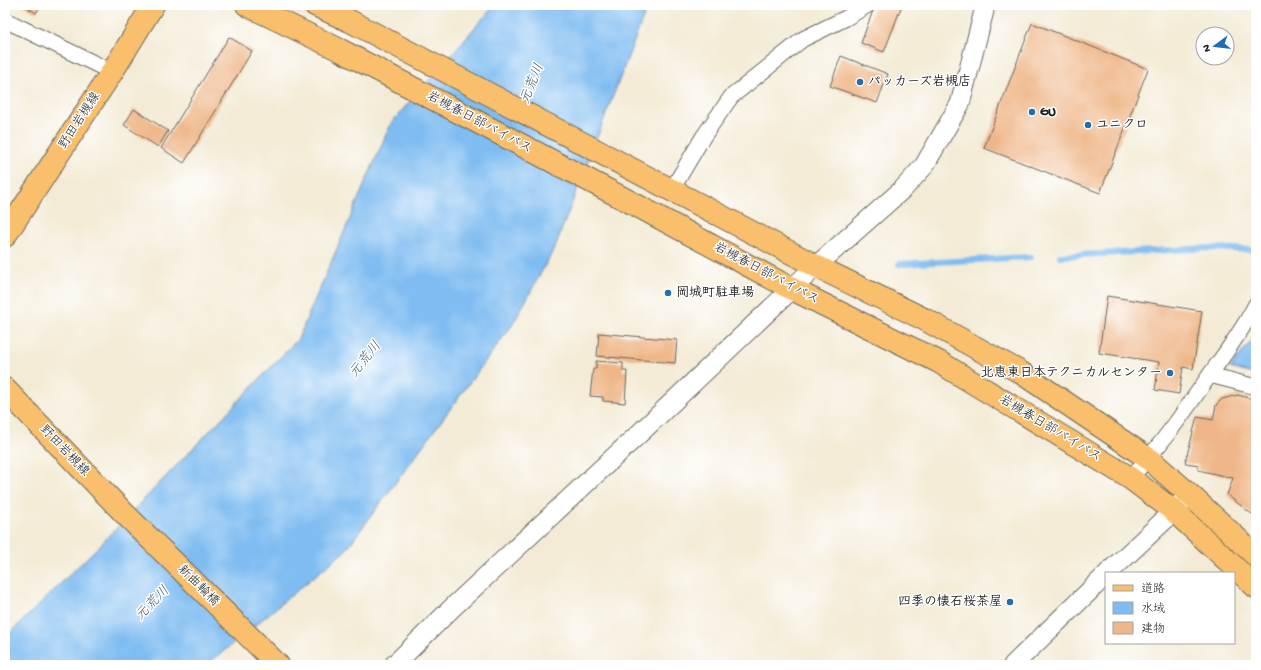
<svg xmlns="http://www.w3.org/2000/svg" width="1261" height="670" viewBox="0 0 1261 670" font-family="'Gochi Hand','Klee One',sans-serif">
<style>
.water{fill:#7ebcf1;stroke:#4d6c86}
.lines{fill:none;stroke-linecap:round;stroke-linejoin:round}
.stream{stroke:#7ebcf1;stroke-width:6}
.building{fill:#efb789}
.minor-casing{stroke:#67645d;stroke-width:17}
.tertiary-casing{stroke:#67645d;stroke-width:21}
.primary-casing{stroke:#67645d;stroke-width:24}
.trunk-casing{stroke:#67645d;stroke-width:24}
.minor{stroke:#fff;stroke-width:15}
.tertiary{stroke:#fff;stroke-width:19}
.primary{stroke:#f9bf6c;stroke-width:22}
.trunk{stroke:#f9bf6c;stroke-width:22}
.poi-dot{fill:#1f6fb2;stroke:#fff;stroke-width:1.5}
.labels{text-anchor:middle;dominant-baseline:central;stroke-width:3;stroke-linejoin:round;paint-order:stroke}
.poi-label{font-size:13px;font-weight:bold;fill:#1c1c1c;stroke:#fff;text-anchor:start}
.street-label{font-size:13px;fill:#1c1c1c;stroke:#fff}
.water-label{font-size:14px;font-style:italic;fill:#435c71;stroke:#fff}
</style>
<rect width="100%" height="100%" fill="#fff"/>
<filter id="ink" filterUnits="userSpaceOnUse"><feTurbulence type="fractalNoise" baseFrequency=".025" numOctaves="2"/><feDisplacementMap in="SourceGraphic" scale="8" xChannelSelector="R" yChannelSelector="G"/><feConvolveMatrix kernelMatrix="1 2 1 2 8 2 1 2 1" color-interpolation-filters="sRGB"/></filter>
<filter id="wash" filterUnits="userSpaceOnUse"><feTurbulence type="fractalNoise" baseFrequency=".012" numOctaves="4" result="noise"/><feDisplacementMap in="SourceGraphic" scale="16" xChannelSelector="R" yChannelSelector="G"/><feGaussianBlur stdDeviation="0.9" result="paint"/><feColorMatrix in="noise" values="0 0 0 0 0 0 0 0 0 0 0 0 0 0 0 0 0 1.4 0 .05"/><feComposite in="paint" operator="in"/></filter>
<g filter="url(#wash)">
<rect width="100%" height="100%" fill="#f3ebd5"/>
<!-- water -->
<g class="water">
<path d="M493 5H648L555 247 513 324 345 551 207 665H5V638L101 544 298 339 391 123 492 8Z"/>
<path d="M1256 335V375L1230 368Z"/>
</g>
<g class="lines">
<!-- stream -->
<g class="stream">
<path d="M1060 256 1209 248 1256 250"/>
<path d="M899 264 1031 257"/>
</g>
</g>
<g id="blocks">
<!-- building -->
<g class="building">
<path d="M23 5H41L36 13Z"/>
<path d="M875 5H902L884 52 861 43Z"/>
<path d="M1032 23 1148 69 1100 193 984 148Z"/>
<path d="M229 37 252 51 184 163 161 148Z"/>
<path d="M841 56 888 74 877 103 830 86Z"/>
<path d="M134 109 168 131 158 147 124 125Z"/>
<path d="M1107 296 1202 311 1193 369 1183 367 1179 394 1155 390 1159 362 1099 353Z"/>
<path d="M599 333 677 340 675 363 597 356Z"/>
<path d="M596 361 623 363V371H627L625 403 603 401V397L590 396 593 369H596Z"/>
<path d="M1238 395 1256 400V517L1227 495 1233 478 1198 470 1199 465 1185 463 1197 417 1213 420 1216 405 1222 399Z"/>
</g>
</g>
</g>
<g filter="url(#ink)">
<use href="#blocks" fill-opacity="0" stroke="#67645d" stroke-width="1"/>
<g class="lines">
<defs>
<g id="minor">
<path d="M5 20 112 72"/>
<path d="M671 191 703 137 731 97 803 39 846 18 868 5"/>
<path d="M1210 375 1256 387"/>
<path d="M1130 478C1160 447 1185 411 1209 376 1226 352 1243 330 1256 304"/>
</g>
<g id="tertiary">
<path d="M1108 573 1174 511 1184 500"/>
<path d="M394 665 454 606 641 432 816 266 903 189 924 166 960 104 984 11V5"/>
<path d="M1013 665 1106 575"/>
</g>
<g id="primary">
<path d="M5 236 112 72 153 5"/>
<path d="M5 389 124 513 278 665"/>
</g>
<g id="trunk">
<path d="M247 5 340 50 634 204 792 289 939 362 1130 478 1174 511 1256 587"/>
<path d="M315 5 350 21 816 266 924 319 1020 372 1149 459 1189 494 1256 556"/>
</g>
</defs>
<!-- minor casing -->
<use href="#minor" class="minor-casing"/>
<!-- tertiary casing -->
<use href="#tertiary" class="tertiary-casing"/>
<!-- primary casing -->
<use href="#primary" class="primary-casing"/>
<!-- trunk casing -->
<use href="#trunk" class="trunk-casing"/>
<!-- minor -->
<use href="#minor" class="minor"/>
<!-- tertiary -->
<use href="#tertiary" class="tertiary"/>
<!-- primary -->
<use href="#primary" class="primary"/>
<!-- trunk -->
<use href="#trunk" class="trunk"/>
</g>
</g>
<!-- markers -->
<g class="poi-dot">
<circle cx="860" cy="82" r="4"/>
<circle cx="1032" cy="112" r="4"/>
<circle cx="1088" cy="125" r="4"/>
<circle cx="668" cy="293" r="4"/>
<circle cx="1170" cy="373" r="4"/>
<circle cx="1010" cy="602" r="4"/>
</g>
<g class="labels">
<!-- poi labels -->
<g class="poi-label">
<text x="868" y="82">パッカーズ岩槻店</text>
<text x="1040" y="112">GU</text>
<text x="1096" y="125">ユニクロ</text>
<text x="676" y="293">岡城町駐車場</text>
<text x="1162" y="373" text-anchor="end">北恵東日本テクニカルセンター</text>
<text x="1002" y="602" text-anchor="end">四季の懐石桜茶屋</text>
</g>
<!-- street labels -->
<g class="street-label">
<text transform="translate(80 121) rotate(-57)">野田岩槻線</text>
<text transform="translate(479 123) rotate(28)">岩槻春日部バイパス</text>
<text transform="translate(766 274) rotate(28)">岩槻春日部バイパス</text>
<text transform="translate(1050 429) rotate(31)">岩槻春日部バイパス</text>
<text transform="translate(64 451) rotate(46)">野田岩槻線</text>
<text transform="translate(198 586) rotate(45)">新曲輪橋</text>
</g>
<!-- water labels -->
<g class="water-label">
<text transform="translate(533 84) rotate(-68)">元荒川</text>
<text transform="translate(366 360) rotate(-51)">元荒川</text>
<text transform="translate(153 604) rotate(-46)">元荒川</text>
</g>
</g>
<!-- margin -->
<rect width="1261" height="670" fill="none" stroke="#fff" stroke-width="20"/>
<!-- legend -->
<rect x="1105" y="572" width="130" height="72" fill="#ffffff" stroke="#a4a4a4"/>
<rect x="1113" y="585" width="20" height="6" fill="#f9bf6c" stroke="#a4a4a4"/>
<text x="1141" y="592" font-size="12" fill="#1c1c1c">道路</text>
<rect x="1113" y="602" width="20" height="12" fill="#7ebcf1" stroke="#a4a4a4"/>
<text x="1141" y="612" font-size="12" fill="#1c1c1c">水域</text>
<rect x="1113" y="622" width="20" height="12" fill="#efb789" stroke="#a4a4a4"/>
<text x="1141" y="632" font-size="12" fill="#1c1c1c">建物</text>
<!-- north arrow -->
<g transform="translate(1215 46) rotate(255)"><circle r="19" fill="#ffffff" stroke="#a4a4a4"/>
<path d="M0-3L7 15L0 10L-7 15Z" fill="#1f6fb2"/>
<text y="-6" font-size="11" font-weight="bold" text-anchor="middle" fill="#1c1c1c">N</text>
</g>
</svg>
